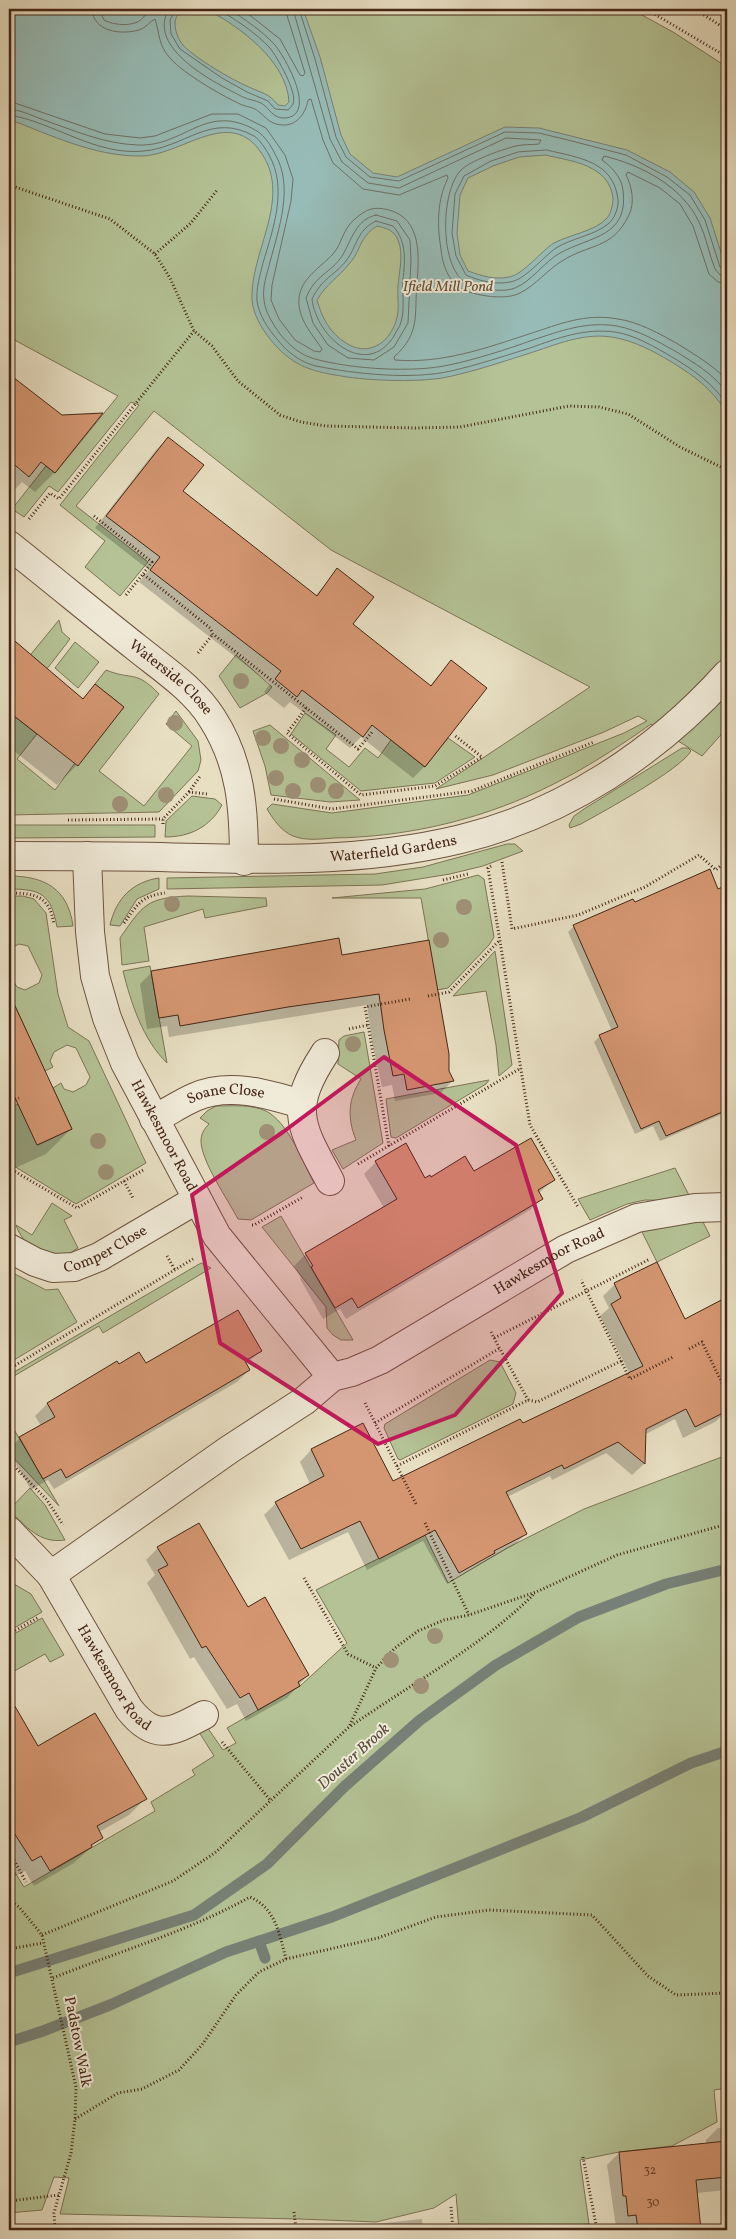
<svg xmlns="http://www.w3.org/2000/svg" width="736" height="2239" viewBox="0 0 736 2239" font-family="Vollkorn,serif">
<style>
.green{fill:#b4c295;stroke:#7d7455}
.water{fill:#97bcb7;stroke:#778076;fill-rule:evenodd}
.shadow{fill:#0003}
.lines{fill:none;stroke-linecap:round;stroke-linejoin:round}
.shore{stroke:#6e7166;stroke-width:1}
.stream{stroke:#778076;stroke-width:11}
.building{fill:#d49671;stroke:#462615}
.minor-casing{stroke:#6e5440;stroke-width:30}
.path{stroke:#462615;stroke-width:3;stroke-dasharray:1 2.5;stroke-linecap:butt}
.minor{stroke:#f0ead8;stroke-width:28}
.tree{fill:#9e8f75}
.marked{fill:#c2185b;fill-opacity:0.2;stroke:#c2185b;stroke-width:4;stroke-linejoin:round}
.labels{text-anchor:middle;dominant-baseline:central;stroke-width:4;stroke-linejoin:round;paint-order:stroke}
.number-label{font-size:12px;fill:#6a422c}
.park-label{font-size:15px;font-style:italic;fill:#624d35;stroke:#f0ead8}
.street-label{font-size:15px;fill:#462615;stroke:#f0ead8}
.water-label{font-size:16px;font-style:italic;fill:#5a4c3e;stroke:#f0ead8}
</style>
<rect width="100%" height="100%" fill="#e8dfc3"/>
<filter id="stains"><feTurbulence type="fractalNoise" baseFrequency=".004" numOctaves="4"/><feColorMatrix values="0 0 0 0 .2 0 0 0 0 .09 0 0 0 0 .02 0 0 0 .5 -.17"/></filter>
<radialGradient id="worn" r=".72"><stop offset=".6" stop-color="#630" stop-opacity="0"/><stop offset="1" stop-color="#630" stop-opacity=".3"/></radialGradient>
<!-- green -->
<g class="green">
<path d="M9 9H631L673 32 727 67V728L702 756 651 724C612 752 570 778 526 797 466 823 400 837 334 838 321 839 305 841 293 836 281 831 273 819 267 809L272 804 332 813 468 795 624 733 647 721 638 716 604 732 493 775 436 789 590 687 331 550 154 411 76 506 148 562 120 596 85 567 105 541 60 505 139 405 131 402 58 492 49 486 24 517 12 509 46 466 55 473 118 396 9 337Z"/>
<path d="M59 620 62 632 70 639 36 683 18 670Z"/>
<path d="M75 642 99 662 78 688 55 668Z"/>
<path d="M236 655 272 687 267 693 240 708 219 676Z"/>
<path d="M106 670C133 681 135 669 159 694L99 771 144 806 192 746 166 724 176 711 198 741 201 760 198 771 159 812 9 815V712L37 734 17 759 55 790 75 763 78 765 124 707 95 684Z"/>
<path d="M305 713 336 735 326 749 349 767 365 748 378 758 391 740 425 767 448 738 475 757 435 783 361 791 291 734Z"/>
<path d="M270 725 360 800 330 802 271 795 265 766 253 731Z"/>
<path d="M682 748H688L691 751C680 770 604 811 581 824L570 828 569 825 574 816 584 809Z"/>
<path d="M192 796 215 799 222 805C210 827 190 837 165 837L166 821Z"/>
<path d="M9 825H155V837L9 838Z"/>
<path d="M507 844H515L523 851 483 866 450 874 382 885 167 889V878L375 874 423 867Z"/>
<path d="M478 875 484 879 494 937 489 945 448 988 437 990 421 898H332L425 889Z"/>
<path d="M9 876C45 876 68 889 73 926L57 927C51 894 41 889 9 889Z"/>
<path d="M159 878V889L137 899 120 926 110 925C116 899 132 882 159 878Z"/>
<path d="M9 896H23L34 899 46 913 58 994 68 1027 89 1041 146 1163 76 1204 9 1163V1109L18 1104 38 1145 72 1129 53 1088 61 1083 64 1089 73 1092 86 1085 90 1077 76 1048 67 1045 54 1052 50 1061 53 1067 45 1071 9 993V984L14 982 17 987 25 990 39 983 42 975 28 946 19 944 9 949Z"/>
<path d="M188 896 266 898 267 906 205 918 203 909 144 927 149 961 122 965 120 938C143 905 146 898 188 896Z"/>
<path d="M495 951 512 1065 499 1076 496 1045 486 991 453 996Z"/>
<path d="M150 966 167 1063C143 1040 131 1003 123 971Z"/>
<path d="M364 1032 383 1143 343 1169 332 1150 356 1140C347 1118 348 1099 361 1079L338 1064 339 1040 344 1036Z"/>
<path d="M489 1080 486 1084 396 1138 391 1137 386 1099Z"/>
<path d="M216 1106C232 1106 251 1104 266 1111 288 1122 303 1162 314 1183L251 1220 238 1219C228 1200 201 1161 201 1141 201 1134 204 1129 209 1124L200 1118 207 1111Z"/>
<path d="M675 1168 692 1201 645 1200 627 1204 590 1220 578 1199Z"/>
<path d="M52 1203 72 1216 64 1220 78 1248C74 1250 69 1255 65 1256 44 1262 22 1244 16 1225L32 1235Z"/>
<path d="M281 1216 353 1340H341L333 1335 327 1328 326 1307 262 1227Z"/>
<path d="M701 1218 710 1236 657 1262 641 1230Z"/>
<path d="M201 1263 211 1268 103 1333 99 1326 9 1379V1375Z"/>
<path d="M9 1271 46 1290 58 1289 77 1322 9 1363Z"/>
<path d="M490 1360 500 1362 516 1393 513 1404 400 1460 398 1459 384 1428 385 1424Z"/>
<path d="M9 1421 59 1506 9 1453Z"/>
<path d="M727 1455V2088L714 2090 717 2122 672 2146 619 2152 580 2160 589 2224 573 2225 574 2230H459L456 2194 434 2208 376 2222 300 2219 60 2214 69 2178 54 2177 42 2210 9 2213V1863L24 1887 155 1811 151 1802 195 1775 192 1770 214 1756 199 1732 207 1727 223 1750 236 1743 227 1728 300 1686 347 1643 316 1590 425 1535 448 1583 507 1548 584 1509Z"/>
<path d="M30 1488 45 1505 65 1540C39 1544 26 1526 9 1510Z"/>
<path d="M9 1581 31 1594 42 1612 9 1631Z"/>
<path d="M42 1618 64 1655 50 1662 45 1654 9 1674V1637Z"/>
</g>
<!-- water -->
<path class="water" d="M9 9C39 9 68 8 98 9 113 9 125 16 140 9H186C180 11 175 17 175 23 175 31 178 39 183 45 195 58 232 80 249 87 261 93 269 93 278 105L285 106 289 102C287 61 239 26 206 9H303L320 57 341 135 350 154 373 173 397 177 505 127 539 128 627 150 670 172 694 192 710 218 727 271V412C709 387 696 377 670 361 653 351 636 342 617 338 585 331 556 345 527 354 502 362 478 370 452 376 425 383 369 381 341 376 309 371 291 365 270 339 262 329 253 314 252 300 250 252 292 199 262 154 230 104 181 157 139 156 94 156 50 135 9 119ZM545 155C572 161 609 165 613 198 613 204 611 215 606 219 595 231 569 235 554 243 541 251 523 275 509 277 495 280 482 276 468 271L460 255 457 233 460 195 468 178 493 166 519 157ZM377 226C386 228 394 230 398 240 404 254 399 272 398 286 397 298 400 309 396 321 389 344 367 357 346 343 330 333 322 318 317 300 328 282 337 279 349 264 362 250 358 238 377 226Z"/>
<!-- shadow -->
<g class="shadow">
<path d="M9 376 61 416 101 414 54 473 35 492 22 482 9 496Z"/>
<path d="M168 438 181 491 315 596 338 570 351 625 429 687 451 661 425 766 413 778 361 737 350 748 290 702 284 708 264 692 270 684 139 582 149 570 95 528 156 450Z"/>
<path d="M9 638 82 699 95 686 77 765 57 785 9 747Z"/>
<path d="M727 886V1112L660 1141 653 1126 635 1134 594 1042 600 1036 612 1031 568 932 574 926 634 904 718 891Z"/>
<path d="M428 941 447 1071 452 1081 441 1093 395 1101 392 1085 382 1087 372 1042 367 1005 169 1037 167 1026 147 1029 140 984 152 972 341 957Z"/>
<path d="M9 996 71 1129 46 1154 13 1169 9 1161Z"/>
<path d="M376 1162 425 1179 473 1173 553 1180 539 1193 542 1198 530 1210 346 1319 340 1309 323 1319 300 1279 301 1278 294 1266 306 1254 384 1208 364 1174Z"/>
<path d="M615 1284 718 1394 727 1411 715 1422 683 1438 675 1419 644 1435V1464L632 1475 606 1453 552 1480 550 1476 507 1497 526 1534 514 1545 447 1584 423 1541 367 1570 348 1532 289 1560 264 1515 276 1503 310 1484 300 1462 311 1450 363 1424 392 1482 522 1425 630 1374 600 1316 609 1308 603 1296Z"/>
<path d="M261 1351 246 1364 249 1370 237 1382 54 1489 48 1480 31 1490 9 1452V1449L20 1438 41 1426 35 1416 47 1404 117 1363 118 1365H145Z"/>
<path d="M158 1548 248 1608 308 1675 287 1698 246 1721 237 1704 227 1709 194 1657 190 1659 147 1583 155 1575 146 1560Z"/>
<path d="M9 1698 38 1748 145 1799 129 1815 99 1832 102 1837 74 1863 34 1886 25 1871 15 1876 9 1865Z"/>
<path d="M727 2127V2190L696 2193 700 2230H622V2227H616L607 2165 619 2153 706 2144V2140L718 2128Z"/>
<path d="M422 2219 423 2230H370L376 2224Z"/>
</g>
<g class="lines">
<!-- shore -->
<g class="shore">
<path d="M92 9C93 32 121 35 139 30 146 28 150 21 155 19 160 34 158 45 170 58 184 74 221 95 240 104 246 107 254 107 258 111 267 118 270 125 284 125 298 125 306 112 308 100L311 99 323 140 333 163 363 189 399 195 447 175 448 178C437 200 437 225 441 249 442 261 446 275 455 284 467 296 506 301 520 293 536 285 547 270 562 261 590 243 612 250 629 215 635 203 632 186 626 175L628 172 660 188 680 204 693 226 709 274 718 282 727 284"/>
<path d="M99 9 104 20C117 27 145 28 147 9"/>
<path d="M169 9C145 48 215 83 243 97 249 100 255 100 261 103 270 108 272 119 286 118 318 114 284 55 274 44 261 30 244 19 229 9"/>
<path d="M176 9 170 20 171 34 180 49 222 78 247 92 268 101 275 109 288 110C289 109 292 106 293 104 298 93 277 57 270 48 256 33 234 18 217 9"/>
<path d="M242 9 280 39 300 75 303 76 305 73 285 9"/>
<path d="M293 9 330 139 342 162 368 183 399 188 506 138 541 140 539 144C532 145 524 144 516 146 503 149 469 161 460 171 441 193 440 260 462 280 477 287 498 294 515 288 532 281 544 262 560 253 591 236 629 237 623 190 622 178 611 166 602 160L604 156C641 165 682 186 699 222 706 236 709 254 715 269L720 275 727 276"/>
<path d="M299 9 315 59 336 137 346 157 370 177 399 181 505 132 539 133 568 140 626 155 667 177 690 195 705 220 720 267 727 270"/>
<path d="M9 101 105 134 140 138 155 136 212 114H238L266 128 285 155 293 179 291 201 272 285 271 300 279 319 295 340 314 351 320 352 322 349C312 334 297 318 299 298 301 278 321 267 333 254 342 244 343 228 355 219 366 209 374 206 389 210 422 219 419 256 417 284 414 314 421 333 394 357L395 360C442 364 486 348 529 334 560 324 585 313 618 319 639 322 660 334 678 344 695 355 713 365 727 380"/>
<path d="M9 109C20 110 31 115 41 119 73 130 104 144 138 145 185 147 206 101 257 131 265 136 271 146 275 154 294 186 279 228 270 262 267 274 262 287 264 300 265 312 273 324 280 334 289 345 300 355 315 359 351 369 413 373 449 365 477 359 505 350 533 340 560 331 587 321 617 326 638 330 657 341 675 351 694 363 714 374 727 393"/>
<path d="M9 115C54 122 95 156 144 151 186 147 211 112 254 136 260 140 265 148 269 155 288 188 273 229 263 263 260 275 256 288 257 301 259 315 268 329 277 339 287 352 300 362 316 366 356 374 411 380 451 371 478 365 504 356 530 348 558 338 584 328 615 332 635 335 655 347 672 357 694 370 712 383 727 404"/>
<path d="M547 150C579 158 614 161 618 200 619 207 614 220 608 224 593 236 572 238 556 248 543 257 525 280 510 282 495 285 480 281 466 275L456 256 452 233 455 194 464 176 491 161 518 152Z"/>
<path d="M376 215 397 221 410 240 411 260 408 323 394 347 374 360 348 358 328 345 313 323 306 298C315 275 331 273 342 256 352 240 355 220 376 215Z"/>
<path d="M376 221 393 226C407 242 405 260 403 280 402 294 405 309 401 322 400 327 396 331 394 336 366 380 316 337 312 299 322 278 334 276 346 261 358 245 356 231 376 221Z"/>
</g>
<!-- stream -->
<g class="stream">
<path d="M259 1941 265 1958"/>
<path d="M9 1973 194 1915 267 1864 345 1786 420 1720 496 1665 579 1617 666 1584 727 1569"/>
<path d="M9 2042 43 2031 110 2005 226 1952 332 1917 582 1817 691 1763 727 1751"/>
</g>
</g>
<!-- building -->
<g class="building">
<path d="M9 374 62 415 103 413 55 473 41 462 29 477 9 460Z"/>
<path d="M168 437 204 465 183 491 317 596 337 568 374 597 353 624 431 686 451 660 487 688 425 767 372 725 363 737 302 690 297 697 275 679 281 671 150 570 160 557 106 516Z"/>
<path d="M9 636 83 699 95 684 124 707 78 766 9 712Z"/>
<path d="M710 869 718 889 727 885V1110L666 1136 659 1121 641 1129 599 1035 618 1027 573 925 633 899 635 902Z"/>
<path d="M339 938 342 955 429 940 449 1054V1071L454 1081 407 1090 404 1074 393 1076 384 1030 379 994 288 1007 180 1026 178 1015 159 1018 151 971Z"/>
<path d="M9 993 72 1129 37 1145 9 1085Z"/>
<path d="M531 1138 555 1180 538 1190 543 1199 358 1308 352 1298 335 1308 311 1267 313 1266 305 1253 397 1199 375 1161 406 1143 425 1178 430 1175 431 1177 465 1156 474 1171Z"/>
<path d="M657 1262 685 1319 727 1297V1411L695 1427 686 1409 646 1429 645 1464 618 1442 564 1469 562 1465 506 1492 527 1534 494 1551 495 1553 459 1573 435 1530 379 1559 360 1521 301 1549 275 1502 324 1476 311 1449 363 1423 393 1481 520 1419 523 1423 643 1366 611 1304 621 1298 614 1283Z"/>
<path d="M238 1310 262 1351 245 1361 250 1370 66 1478 61 1469 43 1479 19 1437 55 1417 47 1403 117 1361 119 1364 139 1352 146 1363Z"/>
<path d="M199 1523 248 1607 265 1597 309 1675 298 1682 300 1686 258 1710 249 1693 240 1698 206 1646 202 1648 158 1570 168 1565 157 1547Z"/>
<path d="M9 1696 38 1746 95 1713 147 1799 97 1826 103 1838 91 1845 92 1847 50 1871 41 1856 32 1861 9 1825Z"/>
<path d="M727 2141V2177L696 2180 701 2230H638L636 2215 628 2216 626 2196H623L619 2152Z"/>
</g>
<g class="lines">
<defs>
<g id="minor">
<path id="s1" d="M9 545C52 579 94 614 137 648 163 669 194 689 212 718 241 763 244 808 244 861"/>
<path id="s2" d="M9 856C59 856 110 856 160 857 260 860 363 863 461 839 564 814 657 752 727 674"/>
<path id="s3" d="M87 856 90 932 95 976 107 1018 125 1063 217 1236 332 1377"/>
<path d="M325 1053C288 1110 300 1125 330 1181"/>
<path id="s4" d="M154 1119C168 1112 181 1103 195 1097 229 1082 268 1094 301 1104"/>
<path id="s5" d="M9 1248 35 1262 53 1268 74 1267 99 1257 196 1200"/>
<path id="s6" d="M9 1531 51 1575 230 1449 304 1401 332 1377 352 1372 380 1360 566 1249 637 1218 695 1208 727 1207"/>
<path id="s7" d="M51 1575 129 1709C155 1742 172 1732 204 1715"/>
</g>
</defs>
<!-- minor casing -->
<use href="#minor" class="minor-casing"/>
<!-- path -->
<g class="path">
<path d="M646 9 727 57"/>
<path d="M695 9 727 30"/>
<path d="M9 185 110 219 155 254 170 278 194 331 212 346 238 381 280 415 301 422 326 426 415 428 460 427 569 406 599 407 628 414 680 447 727 470"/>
<path d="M155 254 191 223 218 189"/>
<path d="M94 516 152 562 143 574"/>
<path d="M29 519 50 493 59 499 194 331"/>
<path d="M126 595 143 574 210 628 213 634 358 749 373 731"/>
<path d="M198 653 213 634"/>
<path d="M306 708 287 733 361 795 435 786 482 757 454 735"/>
<path d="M189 792 201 775"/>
<path d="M274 799 332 809 472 791 594 742"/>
<path d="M68 820 163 819"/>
<path d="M163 824V819L189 792 207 794"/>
<path d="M502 862 512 929 578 915 645 887 699 855 716 870 727 860"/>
<path d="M491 866 488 868 530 1125 578 1207"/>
<path d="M443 880 468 874"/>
<path d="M9 893C35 893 50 896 54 925"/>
<path d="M124 923C137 905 141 896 165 893"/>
<path d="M428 996 449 992 500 940"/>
<path d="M349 1029 368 1025"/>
<path d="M9 1103 19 1098"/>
<path d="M389 1146 365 1007 410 999"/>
<path d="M358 1164 521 1068"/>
<path d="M9 1168 77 1208 145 1169"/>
<path d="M124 1181 133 1198"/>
<path d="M252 1225H254L303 1197"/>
<path d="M167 1256 175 1270"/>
<path d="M491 1332 494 1338 650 1259"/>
<path d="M494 1338 528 1400"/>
<path d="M689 1349 702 1342 727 1393"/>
<path d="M621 1361 630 1379 673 1357"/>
<path d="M9 1369 193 1259"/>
<path d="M365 1403 416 1504"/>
<path d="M375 1423 500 1348"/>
<path d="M9 1461 47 1500 63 1525"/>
<path d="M397 1466 528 1400 537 1402 621 1361 581 1280"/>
<path d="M425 1523 469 1615"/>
<path d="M304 1578 348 1654 376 1668"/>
<path d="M9 1634 39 1617"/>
<path d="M351 1726C412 1683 481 1647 534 1594"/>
<path d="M222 1742 271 1801"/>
<path d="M9 1851 26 1882"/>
<path d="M9 1900 19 1907 42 1935 76 2087 75 2119 71 2153 54 2213 55 2230"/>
<path d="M42 1935 173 1881 216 1852 349 1727 376 1668 395 1648 418 1631 444 1620 469 1615 536 1592 617 1555 727 1524"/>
<path d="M9 1949 43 1943"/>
<path d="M53 1978C119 1951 187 1932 250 1897 276 1909 279 1933 286 1959"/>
<path d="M75 2119 118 2093 142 2089 179 2070 202 2045 236 1995 259 1972 286 1959 378 1938 436 1917 489 1910 592 1915 648 1976 676 1995 727 1993"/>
<path d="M583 2157 597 2230"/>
<path d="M9 2201 59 2195"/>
<path d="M451 2207 453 2230"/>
<path d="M294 2212 296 2230"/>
<path d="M537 2230 544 2227 571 2229 596 2226"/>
</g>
<!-- minor -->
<use href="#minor" class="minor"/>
</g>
<!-- trees -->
<g class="tree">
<circle cx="241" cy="681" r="8"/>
<circle cx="175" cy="723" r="8"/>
<circle cx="263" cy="738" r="8"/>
<circle cx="281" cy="746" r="8"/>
<circle cx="302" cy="760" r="8"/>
<circle cx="276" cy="778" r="8"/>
<circle cx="318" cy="785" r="8"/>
<circle cx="293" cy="791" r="8"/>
<circle cx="336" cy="791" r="8"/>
<circle cx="166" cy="795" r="8"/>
<circle cx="120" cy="804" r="8"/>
<circle cx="172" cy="904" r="8"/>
<circle cx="464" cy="907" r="8"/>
<circle cx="441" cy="940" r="8"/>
<circle cx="353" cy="1044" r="8"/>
<circle cx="267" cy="1132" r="8"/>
<circle cx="98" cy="1141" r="8"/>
<circle cx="106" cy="1172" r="8"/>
<circle cx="435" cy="1636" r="8"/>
<circle cx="391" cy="1660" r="8"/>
<circle cx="421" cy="1686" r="8"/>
</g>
<!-- marked area -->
<path class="marked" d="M384 1057 516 1145 562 1293 455 1415 378 1444 220 1343 192 1195 283 1132Z"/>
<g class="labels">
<!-- number labels -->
<g class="number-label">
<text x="650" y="2171">32</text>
<text x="653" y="2203">30</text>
</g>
<!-- park labels -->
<g class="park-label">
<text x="448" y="287">Ifield Mill Pond</text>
</g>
<!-- street labels -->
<g class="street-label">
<text stroke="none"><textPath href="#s1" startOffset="209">Waterside Close</textPath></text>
<text stroke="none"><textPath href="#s2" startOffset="385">Waterfield Gardens</textPath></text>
<text stroke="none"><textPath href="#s4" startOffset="78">Soane Close</textPath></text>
<text stroke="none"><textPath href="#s3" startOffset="295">Hawkesmoor Road</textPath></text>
<text stroke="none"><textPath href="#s5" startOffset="105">Comper Close</textPath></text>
<text stroke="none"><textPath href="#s6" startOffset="652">Hawkesmoor Road</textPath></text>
<text stroke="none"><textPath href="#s7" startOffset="121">Hawkesmoor Road</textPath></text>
<text transform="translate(77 2042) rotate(79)">Padstow Walk</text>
</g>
<!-- water labels -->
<g class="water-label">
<text transform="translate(354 1757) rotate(-42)">Douster Brook</text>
</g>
</g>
<!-- margin -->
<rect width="736" height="2239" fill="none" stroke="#e8dfc3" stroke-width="30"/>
<rect x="10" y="10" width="716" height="2219" fill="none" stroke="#462615" stroke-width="2.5"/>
<rect x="15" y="15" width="706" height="2209" fill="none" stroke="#462615"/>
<rect width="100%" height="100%" filter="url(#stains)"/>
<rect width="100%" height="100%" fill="url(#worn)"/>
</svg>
